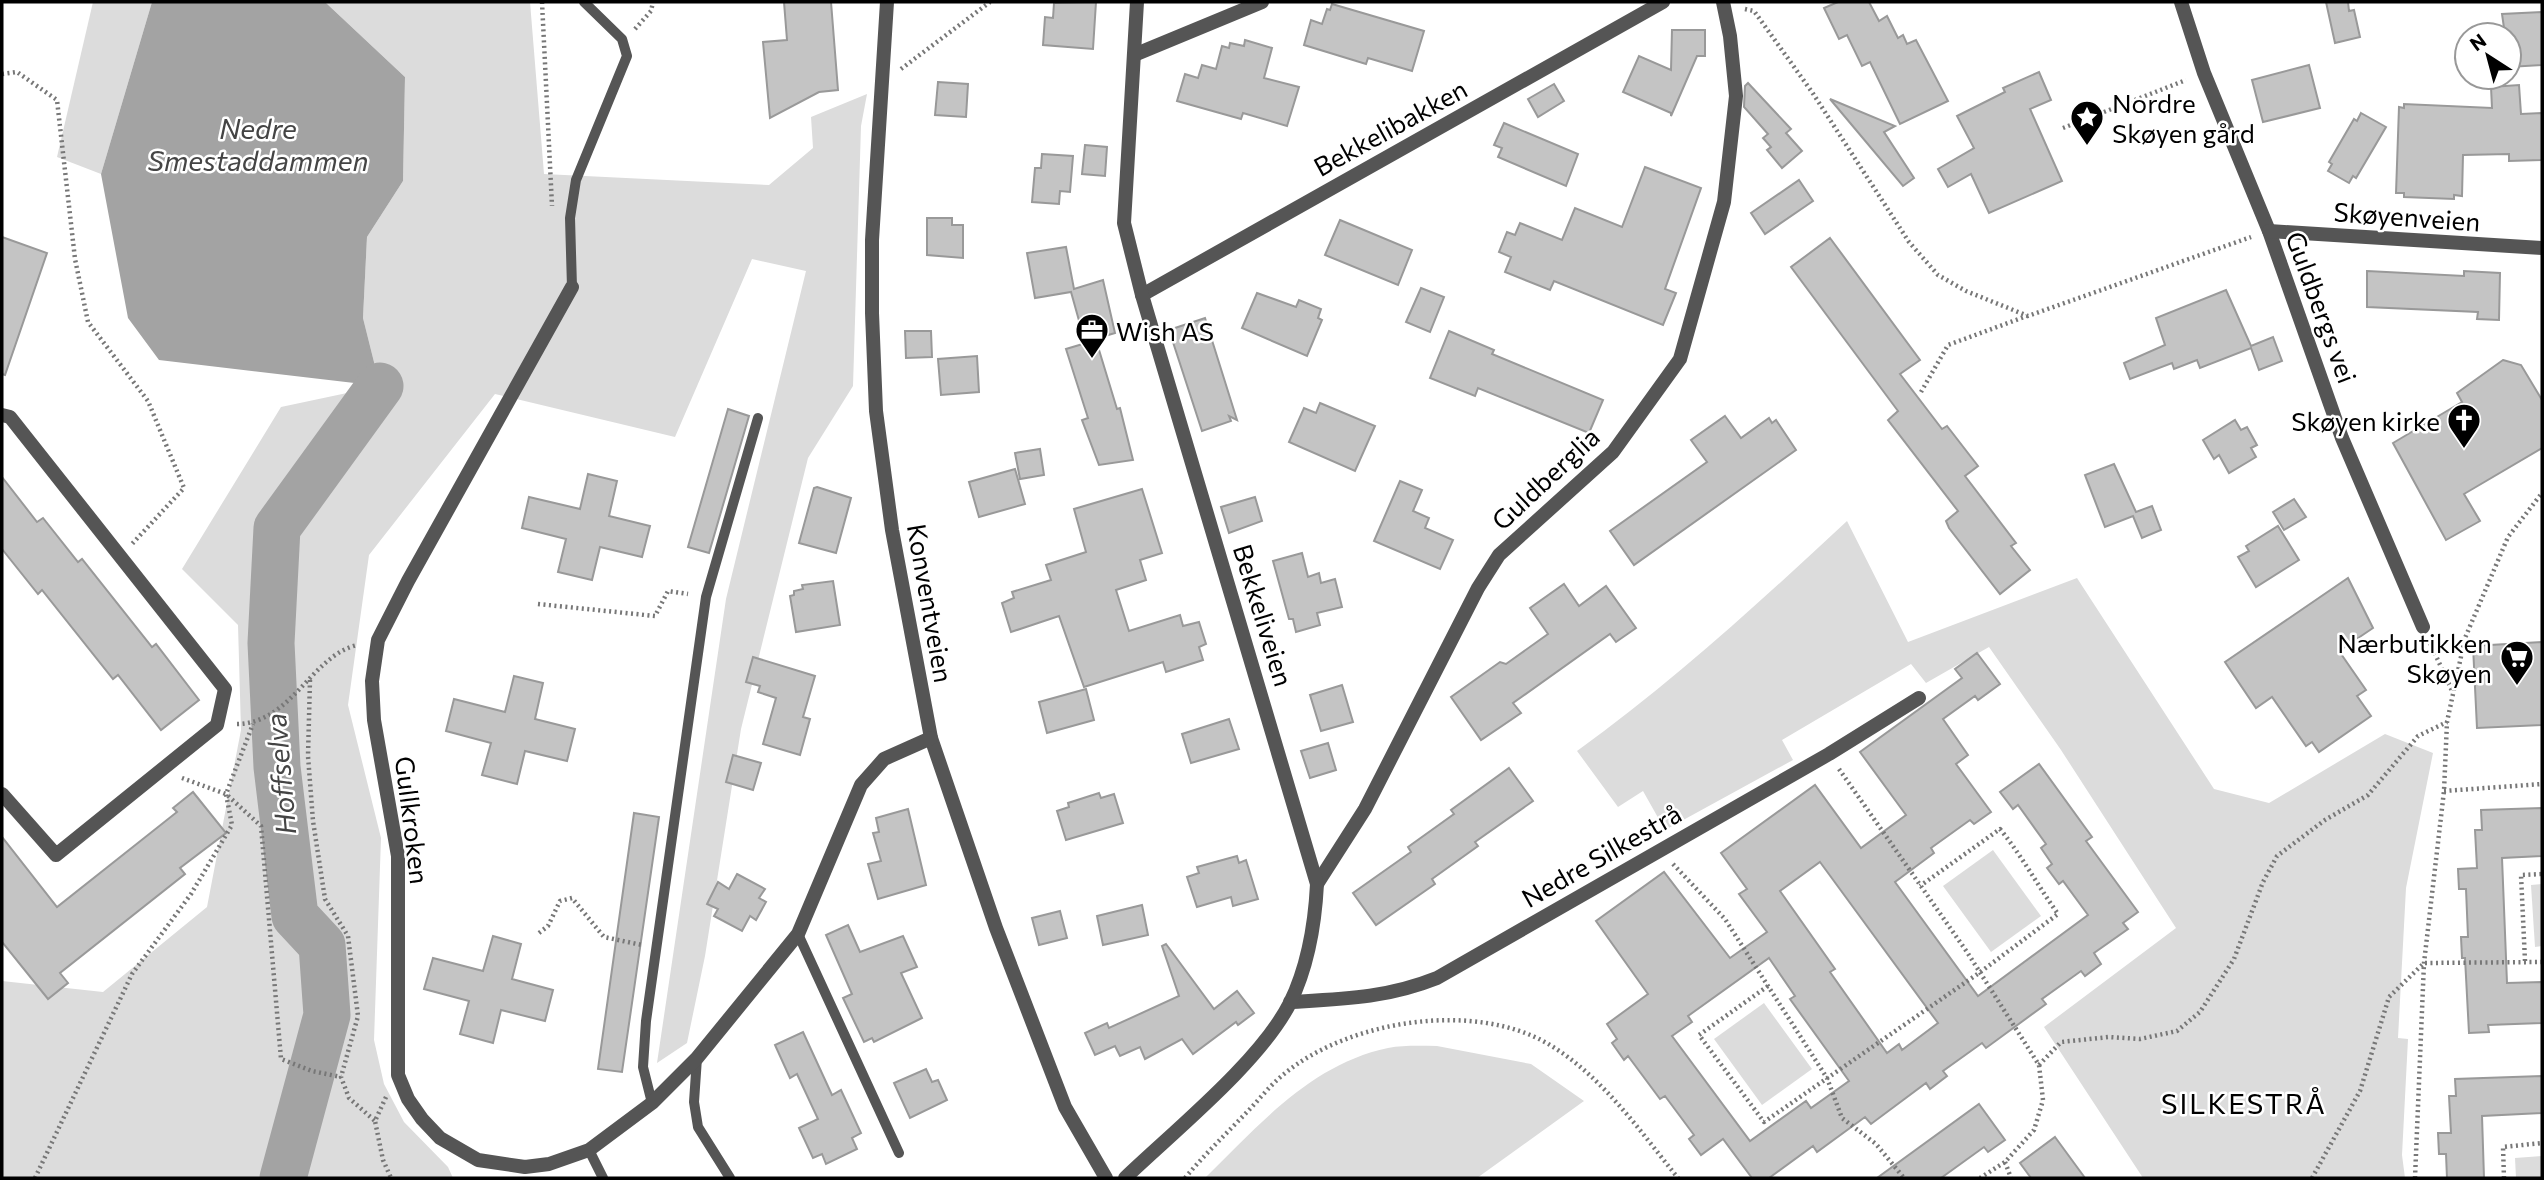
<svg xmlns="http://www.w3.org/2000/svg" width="2544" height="1180" viewBox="0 0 2544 1180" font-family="Commissioner,sans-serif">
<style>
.green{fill:#dcdcdc}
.water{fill:#a3a3a3}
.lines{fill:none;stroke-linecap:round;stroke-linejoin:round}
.river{stroke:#a3a3a3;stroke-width:47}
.building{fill:#c4c4c4;stroke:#999;stroke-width:2;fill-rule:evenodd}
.path{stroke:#777;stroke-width:4.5;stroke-dasharray:2 3.5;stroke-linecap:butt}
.lane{stroke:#555;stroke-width:10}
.street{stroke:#555;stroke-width:14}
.labels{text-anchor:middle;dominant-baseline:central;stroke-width:5;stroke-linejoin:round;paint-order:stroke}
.poi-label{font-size:26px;fill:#000;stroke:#fff;text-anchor:start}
.street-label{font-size:26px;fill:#000;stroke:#fff}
.water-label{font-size:28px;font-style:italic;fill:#444;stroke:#fff}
.neighbourhood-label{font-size:28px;letter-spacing:2px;fill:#000;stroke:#fff}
</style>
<rect width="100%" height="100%" fill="#fff"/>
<!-- green -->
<g class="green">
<path d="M93 2H152L101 174 57 157Z"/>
<path d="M325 2H530L544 174 769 185 813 148 811 117 867 94 861 126 853 386 808 458 741 729 705 956 687 1043 657 1063 726 599 806 271 752 259 675 437 495 394 369 555 348 705 381 838 374 1040 384 1084 404 1122 448 1167 453 1178H2V981L103 992 207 907 241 730 238 625 182 569 281 407 380 386 363 318 367 237 403 181 405 77Z"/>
<path d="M1847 521 1908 642 2077 578 2214 789 2269 803 2385 734 2433 753 2406 888 2398 1038 2408 1039 2402 1155 2405 1178H2143L2044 1027 2176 928 2061 750 1989 647 1926 683 1911 664 1782 740 1793 760 1665 830 1643 791 1618 807 1577 751C1674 681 1760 602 1847 521Z"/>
<path d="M1993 850 2041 916 1991 952 1943 886Z"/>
<path d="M2542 884V946L2535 947 2531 885Z"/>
<path d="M1764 1003 1812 1069 1762 1105 1714 1039Z"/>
<path d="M1437 1046 1531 1064 1584 1101 1477 1178H1205C1258 1126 1311 1064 1388 1048 1404 1045 1421 1046 1437 1046Z"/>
<path d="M2542 1156V1178H2516L2515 1158Z"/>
</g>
<!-- water -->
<path class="water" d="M152 2H325L405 77 403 181 367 237 363 318 380 386 159 360 128 318 101 174Z"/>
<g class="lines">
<!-- river -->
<path class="river" d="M283 1178 327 1015 322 945 295 916 277 767 271 643 277 528 380 386"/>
</g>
<!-- building -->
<g class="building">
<path d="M784 2H831L838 90 819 92 770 118 763 42 787 40Z"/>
<path d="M1096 2 1093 49 1043 45 1045 17 1053 18 1054 3Z"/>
<path d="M1838 2H1869L1879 21 1887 16 1898 38 1903 35 1907 44 1916 40 1948 101 1900 124 1870 62 1862 66 1847 35 1839 39 1824 8Z"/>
<path d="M2326 2H2348L2349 11 2354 10 2360 37 2335 43Z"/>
<path d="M1332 4 1424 31 1412 71 1368 58 1366 64 1304 45 1311 20 1322 24 1327 9 1330 10Z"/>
<path d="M2542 12V65L2509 67V35H2505L2502 14Z"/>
<path d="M1672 30H1705V56H1697L1671 116V113L1623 92 1639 56 1671 70Z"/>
<path d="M1245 40 1272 48 1264 78 1299 87 1287 126 1243 113 1241 119 1177 101 1185 74 1198 78 1202 65 1216 69 1222 46 1229 48 1230 43 1244 46Z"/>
<path d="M2309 65 2320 108 2263 122 2252 80Z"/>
<path d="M2039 72 2051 100 2030 109 2062 181 1989 213 1971 174 1948 187 1938 169 1974 148 1957 116 2005 92 2003 88Z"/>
<path d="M938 82 968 84 966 117 935 115Z"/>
<path d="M1748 83 1791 129 1786 133 1802 151 1782 168 1767 150 1771 147 1763 138 1768 134 1744 107 1745 86Z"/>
<path d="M1554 84 1564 101 1538 117 1528 99Z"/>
<path d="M2519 85 2521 114 2542 113V160L2509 161V154L2463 155 2462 196 2454 195V199L2404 197V193H2396L2399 107 2404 108V104L2492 108 2491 87Z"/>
<path d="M1830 99 1895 126 1884 132 1914 178 1903 186Z"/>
<path d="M2361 113 2386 127 2356 178 2353 176 2349 183 2328 171 2332 164 2329 162 2354 119 2357 121Z"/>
<path d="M1504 123 1578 154 1566 186 1498 157 1502 148 1494 145Z"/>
<path d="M1085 145 1107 147 1105 176 1082 174Z"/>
<path d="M1042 154 1073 156 1070 192 1060 191 1059 204 1032 202 1035 168H1041Z"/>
<path d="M1645 167 1701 188 1665 289 1676 293 1663 325 1554 281 1550 290 1505 272 1511 257 1499 252 1507 232 1515 235 1520 223 1562 240 1575 208 1622 227Z"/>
<path d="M1799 180 1813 201 1765 234 1751 213Z"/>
<path d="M927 218H952V225H963V258L927 255Z"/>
<path d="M1340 220 1412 250 1398 285 1325 255Z"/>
<path d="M2 237 47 253 5 375 2 374Z"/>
<path d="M1830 238 1920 360 1900 374 1942 429 1947 426 1978 466 1965 476 2016 543 2011 546 2030 570 2000 594 1949 528 1946 521 1958 511 1888 420 1898 411 1791 267Z"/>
<path d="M1066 247 1074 289 1103 280 1115 333 1085 342 1071 292 1035 298 1027 253Z"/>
<path d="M2367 271 2464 276V271L2500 273 2499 320 2477 319 2478 312 2367 307Z"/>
<path d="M1421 288 1444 297 1430 332 1406 322Z"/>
<path d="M2226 290 2251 346 2273 337 2282 361 2259 370 2251 348 2200 368 2197 360 2174 369 2172 363 2130 379 2124 363 2165 345 2156 318Z"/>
<path d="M1257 293 1296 307 1299 300 1321 309 1318 318 1322 320 1307 356 1242 328Z"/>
<path d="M1205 318 1237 420 1229 416 1231 421 1202 431 1169 330Z"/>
<path d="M905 331H931L932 357 906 358Z"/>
<path d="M1449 331 1494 350 1492 354 1603 400 1589 433 1478 388 1475 396 1430 378Z"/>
<path d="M1096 340 1117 409 1120 408 1133 460 1099 465 1082 420 1088 418 1066 349Z"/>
<path d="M977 356 979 392 941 395 938 359Z"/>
<path d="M2503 360 2521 365 2542 400V448L2464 494 2480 521 2446 540 2393 443 2462 402 2457 393Z"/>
<path d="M1320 403 1375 426 1355 471 1289 442 1304 408 1316 413Z"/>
<path d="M728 409 749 416 709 553 688 547Z"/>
<path d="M1725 416 1741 438 1769 418 1772 423 1776 420 1796 450 1634 565 1610 531 1707 462 1691 440Z"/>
<path d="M2235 420 2241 430 2247 427 2257 445 2251 448 2256 457 2229 473 2219 455 2214 459 2203 440Z"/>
<path d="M1040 449 1044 475 1020 479 1015 453Z"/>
<path d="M2114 464 2136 512 2152 506 2161 530 2142 538 2133 516 2105 527 2085 475Z"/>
<path d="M1015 469 1025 504 979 517 969 482Z"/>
<path d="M588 474 617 481 609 516 650 526 642 557 600 547 592 580 558 572 566 539 522 528 529 497 580 509Z"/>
<path d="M2 477 37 522 43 518 78 562 82 559 152 647 156 644 199 700 161 730 118 675 113 679 42 590 38 594 2 549Z"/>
<path d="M1400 481 1422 490 1413 511 1429 518 1425 528 1453 540 1440 569 1374 541Z"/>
<path d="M817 487 851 498 836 553 799 543 814 488Z"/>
<path d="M1142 489 1162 553 1140 560 1146 580 1116 590 1129 631 1180 615 1183 626 1199 622 1206 644 1199 647 1203 660 1166 672 1163 662 1084 687 1059 616 1011 632 1002 603 1014 598 1012 592 1051 580 1046 565 1086 552 1074 509Z"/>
<path d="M1255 497 1262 521 1229 533 1221 507Z"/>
<path d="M2294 499 2306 517 2284 530 2273 512Z"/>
<path d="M2278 526 2299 560 2256 587 2238 557 2249 551 2246 546Z"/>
<path d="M1302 553 1308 577 1319 573 1321 583 1335 579 1342 607 1317 613 1320 625 1296 632 1293 619H1289L1273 561Z"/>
<path d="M2348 578 2373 628 2339 651 2366 690 2357 696 2371 716 2319 752 2312 742 2306 746 2272 697 2256 708 2225 662Z"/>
<path d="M833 581 840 625 796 632 790 596 794 595V591L803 589 802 585Z"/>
<path d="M1564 584 1579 606 1606 586 1636 628 1616 642 1610 634 1513 703 1521 713 1481 740 1451 697 1500 662 1506 664 1548 634 1530 608Z"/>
<path d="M2542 642V725L2477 728 2473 646Z"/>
<path d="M1977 653 2000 684 1978 700 1975 696 1943 719 1968 755 1956 764 1991 812 1974 824 1970 820 1931 848 1934 853 1895 882 1978 996 2088 915 2063 881 2059 884 2047 868 2052 864 2041 848 2046 844 2018 805 2013 809 2000 792 2039 764 2092 837 2086 841 2138 912 2123 923 2128 929 2094 953 2101 964 2085 976 2081 971 2042 999 2046 1004 1986 1048 1982 1043 1943 1071 1947 1076 1930 1089 1926 1083 1871 1124 1865 1117 1817 1152 1813 1146 1769 1178H1752L1723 1139 1701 1155 1689 1139 1694 1135 1665 1096 1660 1099 1628 1056 1624 1060 1612 1043 1617 1039 1607 1024 1648 994 1596 921 1664 872 1730 958 1767 932 1739 894 1747 889 1721 853 1815 785 1861 848 1906 815 1860 752 1962 678 1955 669ZM1820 862 1938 1023 1902 1050 1899 1044 1887 1053 1830 972 1835 969 1780 891ZM1769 958 1795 996 1790 999 1849 1081 1811 1108 1806 1101 1750 1141 1672 1036 1692 1022 1688 1016Z"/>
<path d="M753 657 815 676 803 717 810 719 800 755 763 744 776 698 758 692 760 686 746 682Z"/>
<path d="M514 676 543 683 535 719 575 729 567 761 525 751 517 784 482 775 491 743 446 731 454 699 505 712Z"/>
<path d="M1342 685 1353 722 1321 731 1310 695Z"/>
<path d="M1086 689 1094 720 1047 733 1039 702Z"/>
<path d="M1229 719 1239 749 1191 763 1182 734Z"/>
<path d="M1328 743 1336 770 1310 778 1301 751Z"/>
<path d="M733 755 761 763 753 790 726 782Z"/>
<path d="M1509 768 1533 801 1475 842 1478 846 1432 879 1435 884 1376 925 1353 893 1411 852 1408 847 1454 814 1451 810Z"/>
<path d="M193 792 226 833 180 868 185 874 60 973 68 983 48 999 2 942V837L57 907 177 812 173 808Z"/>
<path d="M1099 793 1101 798 1114 794 1123 823 1066 840 1057 811 1069 807 1068 803Z"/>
<path d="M2542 808V856L2502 858 2507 983 2542 982V1023L2488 1025 2489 1032 2469 1033 2465 958H2462L2461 937H2468L2466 889H2459L2458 869 2477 868 2475 830H2482L2481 810Z"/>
<path d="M908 809 926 885 878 899 868 864 881 861 873 833 879 832 876 818Z"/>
<path d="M634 813 659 817 622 1072 598 1069Z"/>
<path d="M1237 856 1239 863 1246 860 1258 899 1233 906 1231 897 1197 907 1187 877 1199 873 1197 867Z"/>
<path d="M737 874 765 889 759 898 766 902 756 920 750 916 742 931 714 916 718 909 707 904 718 882 729 889Z"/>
<path d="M1142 905 1148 935 1103 945 1097 916Z"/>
<path d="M1060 911 1067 938 1039 945 1032 918Z"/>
<path d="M848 925 860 952 903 936 917 967 901 973 922 1018 874 1042 872 1038 864 1042 843 998 852 994 826 935Z"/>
<path d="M493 936 521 944 512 979 553 990 545 1021 501 1010 493 1043 460 1034 469 1001 424 989 433 958 483 971Z"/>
<path d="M1166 944 1214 1009 1237 991 1254 1013 1238 1025 1236 1022 1193 1054 1182 1039 1145 1059 1140 1047 1120 1056 1115 1046 1095 1055 1085 1033 1107 1023 1109 1028 1179 996 1162 946Z"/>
<path d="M803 1032 832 1095 841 1090 861 1133 852 1138 857 1149 826 1164 822 1154 813 1158 799 1128 818 1119 797 1074 790 1078 775 1045Z"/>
<path d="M926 1069 932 1082 938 1080 947 1100 910 1118 894 1083Z"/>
<path d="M2542 1076V1113L2482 1116 2484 1178H2447L2446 1154H2439L2438 1133H2451L2449 1096H2456L2455 1079Z"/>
<path d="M1979 1104 2005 1140 1988 1152 1984 1147 1941 1178H1877Z"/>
<path d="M2055 1137 2085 1178H2031L2020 1163Z"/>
</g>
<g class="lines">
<!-- path -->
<g class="path">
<path d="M542 2 552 206"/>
<path d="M1745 9 1754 11 1812 92 1909 242 1938 275 1966 291 2028 316 2251 237"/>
<path d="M635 29 651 11 653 2"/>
<path d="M901 69 990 2"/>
<path d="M2 74 17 72 57 100 75 259 88 322 148 401 184 488 132 544"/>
<path d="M2063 128 2186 80"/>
<path d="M1921 392 1948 345 2027 316"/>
<path d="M538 604 655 616 668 591 688 594"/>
<path d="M2430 643 2453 693"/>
<path d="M310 680 308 756 313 821 325 899 348 936 358 1016 341 1077 349 1098 375 1121"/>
<path d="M237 724C292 723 311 656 357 645"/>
<path d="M1839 769 1967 952 2039 1065 2043 1100 2034 1130 2005 1162 1980 1178"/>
<path d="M182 778 226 794 261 826 281 1059 312 1071 341 1077"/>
<path d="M2444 791 2542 784"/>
<path d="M1673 864 1725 919 1827 1078 1842 1118 1876 1144 1904 1178"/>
<path d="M539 933 548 926 560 901 572 898 604 937 642 945"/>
<path d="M2525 961 2521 875 2542 874"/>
<path d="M1768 986 1699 1035 1764 1122 1979 973 2058 914C2038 886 2022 856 2000 829L1920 886"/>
<path d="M2039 1065 2061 1042 2109 1037 2140 1039 2177 1031 2200 1012 2234 959 2263 882 2277 856 2325 820 2368 795 2418 736 2447 722"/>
<path d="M386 1097 375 1121 383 1160 391 1178"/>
<path d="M2005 1162 2011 1178"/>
<path d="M35 1178 132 974 191 894 232 825 226 794 253 724"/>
<path d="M1185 1178C1204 1155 1226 1134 1247 1112 1259 1100 1270 1085 1284 1074 1349 1020 1476 1000 1550 1045 1603 1077 1640 1131 1678 1178"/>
<path d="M2312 1178 2360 1091 2389 997 2424 963 2542 962"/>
<path d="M2415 1178 2424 963 2444 791 2447 722 2465 638 2508 537 2542 493"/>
<path d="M2504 1178 2503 1147 2542 1143"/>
</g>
<!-- lane -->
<g class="lane">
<path d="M572 287 570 218 576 180 627 56 622 39 584 2"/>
<path d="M798 934 899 1153"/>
<path d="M697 1058 694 1102 698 1127 730 1178"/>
<path d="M652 1103 643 1067 646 1021 706 597 758 418"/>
<path d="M589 1150 603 1178"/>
</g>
<!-- street -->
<g class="street">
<path d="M887 2 872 240V313L876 411 892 530 931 738 996 928 1065 1107 1106 1178"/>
<path d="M2181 2 2204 73 2269 231 2342 438 2423 627"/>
<path d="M1134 55 1262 2"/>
<path d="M2269 231 2542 248"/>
<path d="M572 287 408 581 378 640 372 681 374 720 398 856V1075L408 1099 422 1119 440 1138 478 1160 525 1167 549 1164 589 1150 652 1103 697 1058 798 934 861 785 884 759 931 738"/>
<path d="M1142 295 1663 2"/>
<path d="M2 415 10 417 225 689 217 725 56 855 2 794"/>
<path d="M1317 884 1365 809 1478 588 1499 555 1613 452 1680 359 1724 202 1736 96 1730 36 1723 2"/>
<path d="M1290 1002C1344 999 1387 998 1437 978L1829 754 1919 698"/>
<path d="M1125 1178C1174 1131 1260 1062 1290 1003 1307 968 1315 924 1317 884L1142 295 1124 223 1137 2"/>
</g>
</g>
<!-- icons -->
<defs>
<symbol id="sight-pin" viewBox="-11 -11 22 30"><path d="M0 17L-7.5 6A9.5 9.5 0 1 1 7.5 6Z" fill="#000" stroke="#fff"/><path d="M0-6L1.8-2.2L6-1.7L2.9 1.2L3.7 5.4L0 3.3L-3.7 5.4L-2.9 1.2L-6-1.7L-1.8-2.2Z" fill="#fff"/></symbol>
<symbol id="office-pin" viewBox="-11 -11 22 30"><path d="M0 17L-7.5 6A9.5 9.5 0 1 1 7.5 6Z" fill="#000" stroke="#fff"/><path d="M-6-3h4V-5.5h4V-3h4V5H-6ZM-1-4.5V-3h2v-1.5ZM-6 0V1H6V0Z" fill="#fff"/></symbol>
<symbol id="church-pin" viewBox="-11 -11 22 30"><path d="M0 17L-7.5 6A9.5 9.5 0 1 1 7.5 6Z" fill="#000" stroke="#fff"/><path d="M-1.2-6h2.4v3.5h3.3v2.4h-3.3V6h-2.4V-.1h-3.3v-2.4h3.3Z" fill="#fff"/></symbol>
<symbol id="supermarket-pin" viewBox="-11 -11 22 30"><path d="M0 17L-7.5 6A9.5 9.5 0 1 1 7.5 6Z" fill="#000" stroke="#fff"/><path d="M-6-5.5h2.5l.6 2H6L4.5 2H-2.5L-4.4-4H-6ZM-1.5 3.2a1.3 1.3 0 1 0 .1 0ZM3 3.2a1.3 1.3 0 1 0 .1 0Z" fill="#fff"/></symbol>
</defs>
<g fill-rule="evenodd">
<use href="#sight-pin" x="2068" y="98" width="38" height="52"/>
<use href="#office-pin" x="1073" y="311" width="38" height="52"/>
<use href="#church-pin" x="2445" y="401" width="38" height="52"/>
<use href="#supermarket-pin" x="2498" y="638" width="38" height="52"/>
</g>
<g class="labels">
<!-- poi labels -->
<g class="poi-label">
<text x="2112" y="102">Nordre<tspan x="2112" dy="30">Skøyen gård</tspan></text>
<text x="1116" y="330">Wish AS</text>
<text x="2440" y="420" text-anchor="end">Skøyen kirke</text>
<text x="2492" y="642" text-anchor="end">Nærbutikken<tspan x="2492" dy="30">Skøyen</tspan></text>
</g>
<!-- street labels -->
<g class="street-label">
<text transform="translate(1390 127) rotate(-29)">Bekkelibakken</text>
<text transform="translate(2407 216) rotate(4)">Skøyenveien</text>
<text transform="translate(2322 307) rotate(70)">Guldbergs vei</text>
<text transform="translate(1545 478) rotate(-43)">Guldberglia</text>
<text transform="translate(931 603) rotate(80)">Konventveien</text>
<text transform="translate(1264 615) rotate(73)">Bekkeliveien</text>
<text transform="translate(413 820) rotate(83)">Gullkroken</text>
<text transform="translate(1601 855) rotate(-30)">Nedre Silkestrå</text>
</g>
<!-- water labels -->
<g class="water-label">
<text x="258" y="128">Nedre<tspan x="258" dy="32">Smestaddammen</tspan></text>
<text transform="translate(280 774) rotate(-95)">Hoffselva</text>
</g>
<!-- neighbourhood labels -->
<g class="neighbourhood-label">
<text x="2244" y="1103">SILKESTRÅ</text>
</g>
</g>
<!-- border -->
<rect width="2544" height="1180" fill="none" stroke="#000000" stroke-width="7"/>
<!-- north arrow -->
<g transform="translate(2488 56) rotate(324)"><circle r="33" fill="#ffffff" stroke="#999999" stroke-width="2"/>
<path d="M0-5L12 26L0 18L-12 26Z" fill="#000000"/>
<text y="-10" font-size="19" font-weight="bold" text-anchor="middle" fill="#000000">N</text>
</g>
</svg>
